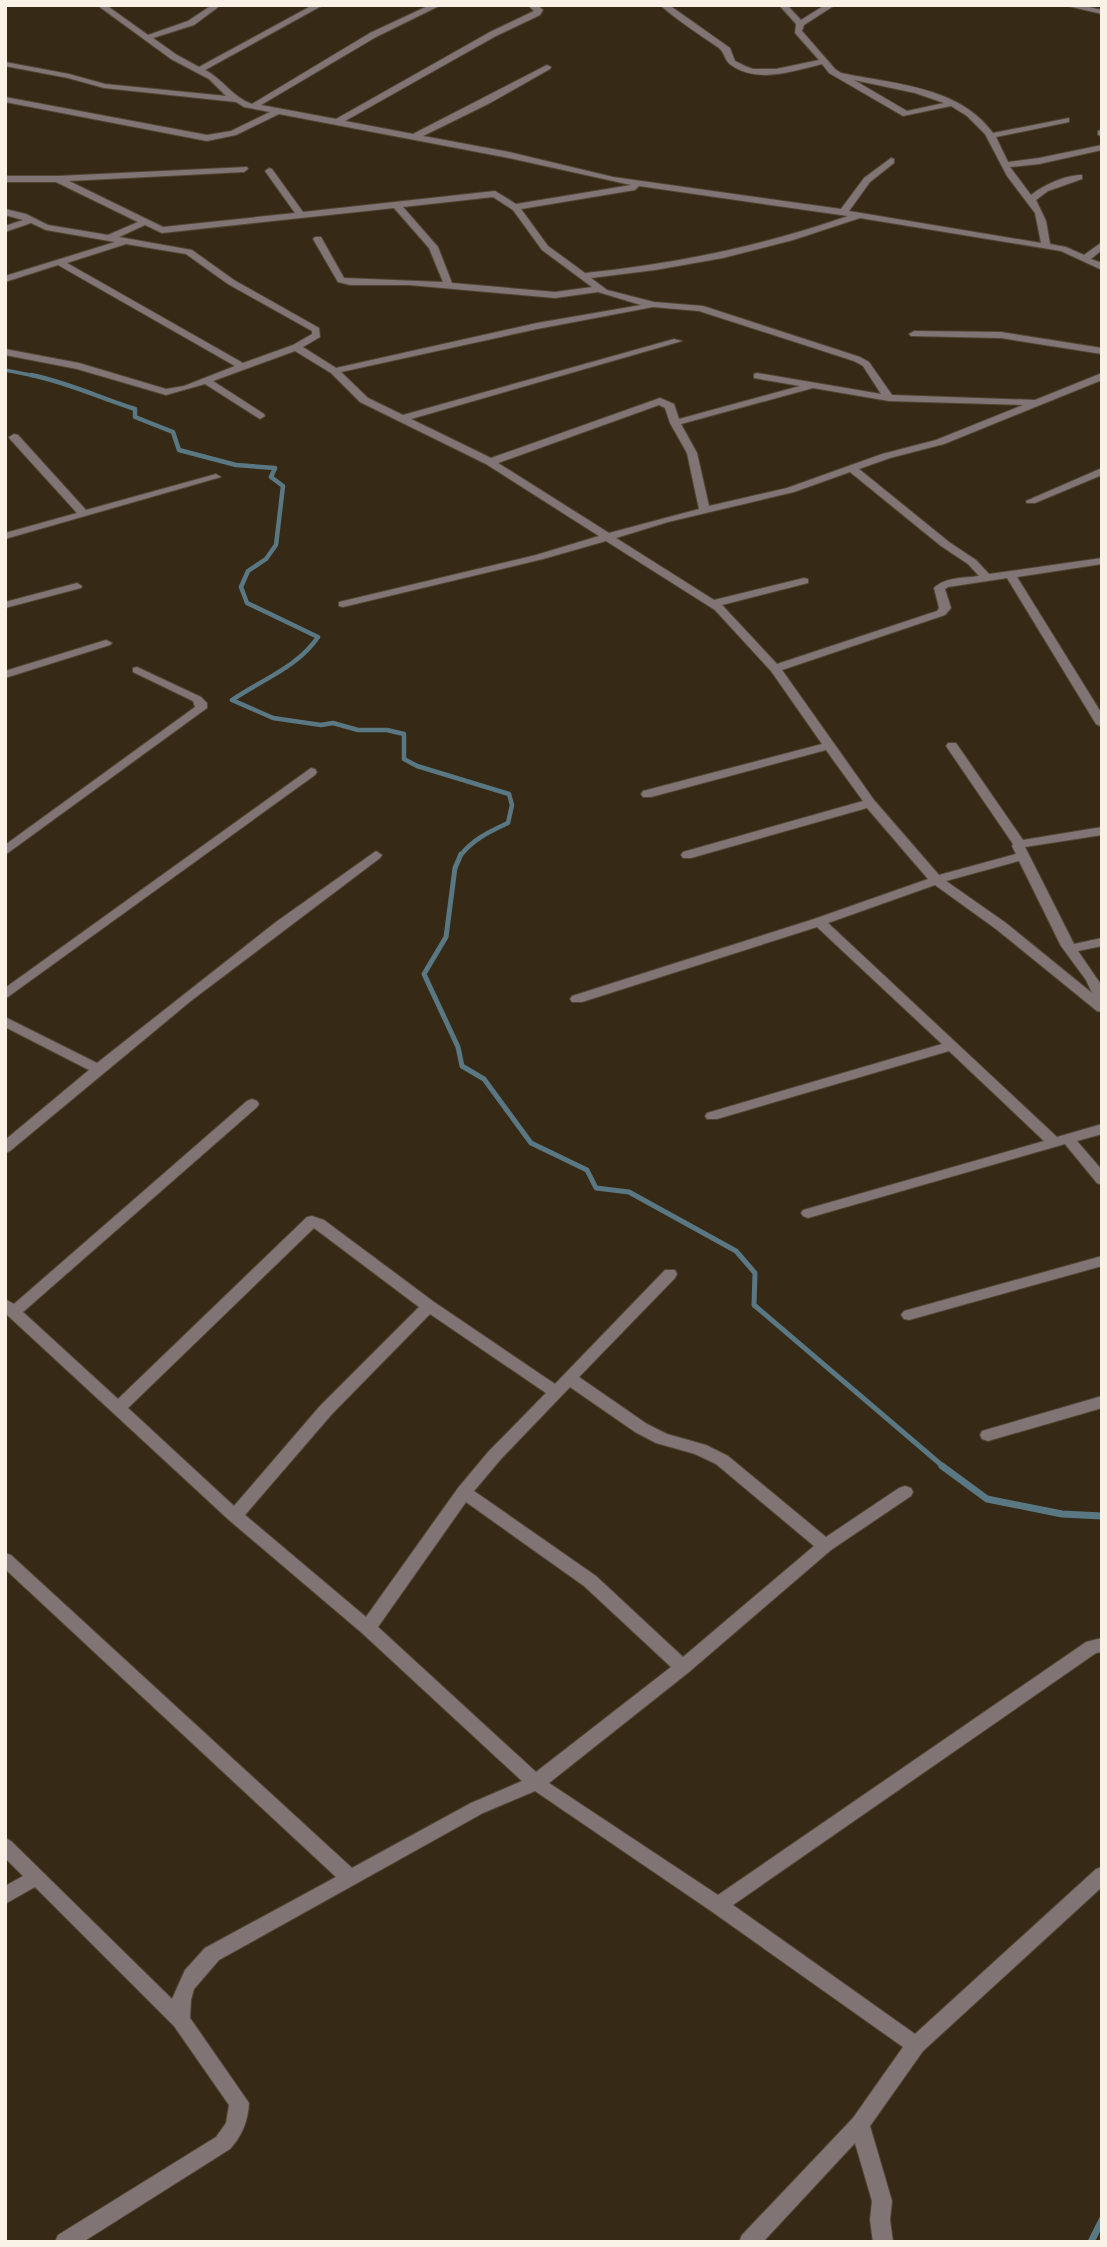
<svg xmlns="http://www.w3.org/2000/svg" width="1107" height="2247" viewBox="0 0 1107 2247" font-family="'Golos Text',sans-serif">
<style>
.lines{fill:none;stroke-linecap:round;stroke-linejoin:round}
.stream-far3{stroke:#5a7883;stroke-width:3.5}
.stream-far2{stroke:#5a7883;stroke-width:4.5}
.stream-far1{stroke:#5a7883;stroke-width:5}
.stream{stroke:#5a7883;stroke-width:7}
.minor-casing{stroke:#514633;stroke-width:2}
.minor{fill:#817475;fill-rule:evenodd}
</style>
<rect width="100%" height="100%" fill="#362a16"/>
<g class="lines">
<!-- stream-far3 -->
<path class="stream-far3" d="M5 370 40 377"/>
<!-- stream-far2 -->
<path class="stream-far2" d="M31 375C67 382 100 398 135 409V417L173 432 179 450 236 465 275 468 271 477 283 486 276 545 266 559 248 571 241 587 247 603 318 637C298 667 261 680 232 700L273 718 321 725 333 723 358 730H387L404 734V759L417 766 509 794 512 805 508 823C489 832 473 839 460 856"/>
<!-- stream-far1 -->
<path class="stream-far1" d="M461 854 455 868 446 937 424 974 458 1047 462 1066 484 1079 531 1143 587 1170 596 1188 629 1192 736 1251 755 1273 754 1305 945 1468"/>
<!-- stream -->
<g class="stream">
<path d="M942 1466 987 1499 1062 1514 1102 1516"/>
<path d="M1091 2242 1102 2220"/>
</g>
<defs>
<g id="minor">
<path d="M97 5H106L148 35 188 21 212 5H221L194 25 153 38 177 55 199 67 313 5H323L205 70C223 79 232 97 252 104L370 33 430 5H441L376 37 261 105 336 119 490 32 534 11 528 5H537L543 10 540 15 496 36 345 121 413 134 547 65 551 67 550 69 490 103 423 136 509 152 613 177 841 209 864 178 891 158 894 159V163L870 182 849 211 1041 243 1035 213 1007 176 985 134 967 116 951 106 903 116 829 73 822 64C794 71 757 84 731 65 724 60 725 53 719 48 699 34 678 21 660 5H669L730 48 735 61 745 66 753 69H776L819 60 795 33 796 24 779 5H787L801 20 825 5H835L804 25 802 31 835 69 841 73C893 84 959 86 993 133L1069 118V122L996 137 1008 162 1039 158 1102 145V150L1039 164 1010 167 1031 195C1044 185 1065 175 1082 175V179L1048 191 1036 200 1046 221 1050 244 1066 247 1084 255 1102 242V250L1091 259 1102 263V270L1061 251 860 218 793 240 723 258 655 270 591 278 607 290 654 302 703 306 860 357 869 362 892 395 1035 400 1102 373V380L944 444 890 458 859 469 949 542 976 560 989 574 1102 558V564L1017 577 1102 714V727L1096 724 1007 578 948 587 945 589 951 608 945 615 782 670 874 800 939 875 1016 854 1012 846 1013 844 946 746 948 743H956L1023 840 1102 827V835L1025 847 1074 944 1102 938V946L1078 951 1102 986V1012L1097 1011 996 929 935 885 828 923 1057 1137 1102 1124V1134L1077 1141 1102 1170V1185L1097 1183 1065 1144 808 1218 803 1216 801 1213 803 1210 1044 1141 949 1051 717 1119H707L705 1116 707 1113 942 1044 817 927 582 1002H572L570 999 572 996 814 919 928 879 867 808 691 858H683L681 855 683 852 863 801 826 750 651 797H643L641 794 643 791 822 744 771 671 715 610 606 541 543 559 343 607 339 606V602L536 555 599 536 486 464 360 402 331 373 295 351 213 381 264 414 265 416 260 419 205 384 166 395 77 369 5 355V349L79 363 166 389 184 386 235 366 58 265 5 282V276L115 242 46 230 31 223 5 232V226L23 220 5 215V209L26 214 48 225 108 235 138 222 56 182H5V176H58L247 167 248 169 244 172 69 181 163 227 295 213 265 171 269 168 272 169 303 212 495 191 516 204 631 185 509 158 279 114 236 135 207 141 5 102V97L207 135 231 131 270 112 244 107 236 102 104 88 68 78 5 66V62L69 74 105 84 226 96 209 79 171 59ZM854 80 915 93 944 103 907 111ZM639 186 848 216C762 246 675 264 585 273L548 246 521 209 635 190ZM493 197 513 210 542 250 592 287 555 292 452 283 438 247 403 207ZM394 208 429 248 443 282 344 278 321 237H315L313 239 338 282 350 285H409L555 298 598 292 641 305 537 323 336 368 303 347 320 337 319 328 234 280 192 250 119 237 145 225 162 233ZM126 244 186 254 228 284 312 331V334L293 345 243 363 67 263ZM653 307 699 311 854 361 863 366 881 394 757 373 754 374V378L800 386 679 419 674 404 660 398 491 458 411 419 682 341 674 339 403 415 368 398 341 372 537 329ZM813 388 889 401 1023 405 936 440 882 454 787 488 709 506 697 453 681 424ZM659 405 665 408 670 423 687 453 699 509 609 533 498 463ZM850 472 941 546 968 564 979 576C964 578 945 577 934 588L939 608 937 611 777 664 722 605 808 583V579L804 578 714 600 616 538 668 522 794 492ZM1019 861 1061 946 1086 980 1092 993 1006 923 946 881Z"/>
<path d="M1063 5H1080L1102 10V14Z"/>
<path d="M1101 130 1102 136 1098 135V131Z"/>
<path d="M914 331 1001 332 1102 348V354L1001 338 911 336 909 334Z"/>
<path d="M14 434 18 435 86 510 216 474 221 477 5 539V533L77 513 10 439 9 437Z"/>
<path d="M1102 468V475L1035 503H1027L1026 501Z"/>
<path d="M77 583 82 586 81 588 5 608V602Z"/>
<path d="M106 640 112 643 110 645 5 678V671Z"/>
<path d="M137 667 201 697 207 703V708L5 855V845L195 707 193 701 133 672V668Z"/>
<path d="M311 768 315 769 317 772 315 775 5 999V988Z"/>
<path d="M376 851 382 855 380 858 192 1000 10 1151 5 1153V1140L89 1070 5 1027V1017L97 1063 276 922Z"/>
<path d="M252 1099 257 1101 259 1104 257 1107 23 1312 118 1399 307 1217 312 1216 324 1220 434 1302 555 1384 665 1270H675L677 1274 675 1278 579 1377 647 1424 667 1434 706 1445 728 1456 826 1537 899 1488 905 1486 911 1488 913 1492 911 1496 831 1550 689 1672 549 1783 718 1895 1086 1642 1102 1638V1652L1096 1653 733 1905 915 2034 1096 1869 1102 1867V1887L923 2051 870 2126 892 2201 890 2220 893 2242H873L870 2220 872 2201 855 2143 763 2242H739L742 2235 853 2118 903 2047 711 1911 535 1791 483 1813 219 1960 194 1989 191 2000 190 2018 249 2103C248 2121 242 2136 230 2149L83 2242H55L58 2235 216 2137 226 2123 229 2105 174 2026 35 1887 5 1904V1886L23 1876 5 1858V1838L11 1841 172 1999 185 1970 205 1948 336 1877 5 1569V1553L11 1555 352 1868 471 1803 522 1781 362 1633 229 1520 5 1313V1299L14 1304 247 1101ZM314 1228 419 1307 320 1406 234 1506 128 1408ZM430 1314 546 1393 489 1451 458 1488 366 1617 245 1515 332 1414ZM570 1387 635 1432 656 1443 695 1454 716 1464 814 1546 683 1657 596 1576 474 1491 501 1459ZM466 1502 584 1586 671 1667 536 1772 378 1627Z"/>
<path d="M1102 1256V1266L909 1320 904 1319 901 1315 904 1311Z"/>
<path d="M1102 1396V1408L988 1441 982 1439 980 1435 982 1431Z"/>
</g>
</defs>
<!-- minor casing -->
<use href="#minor" class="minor-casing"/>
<!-- minor -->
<use href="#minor" class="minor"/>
</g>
<!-- border -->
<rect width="1107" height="2247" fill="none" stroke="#faf2e6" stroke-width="14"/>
</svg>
